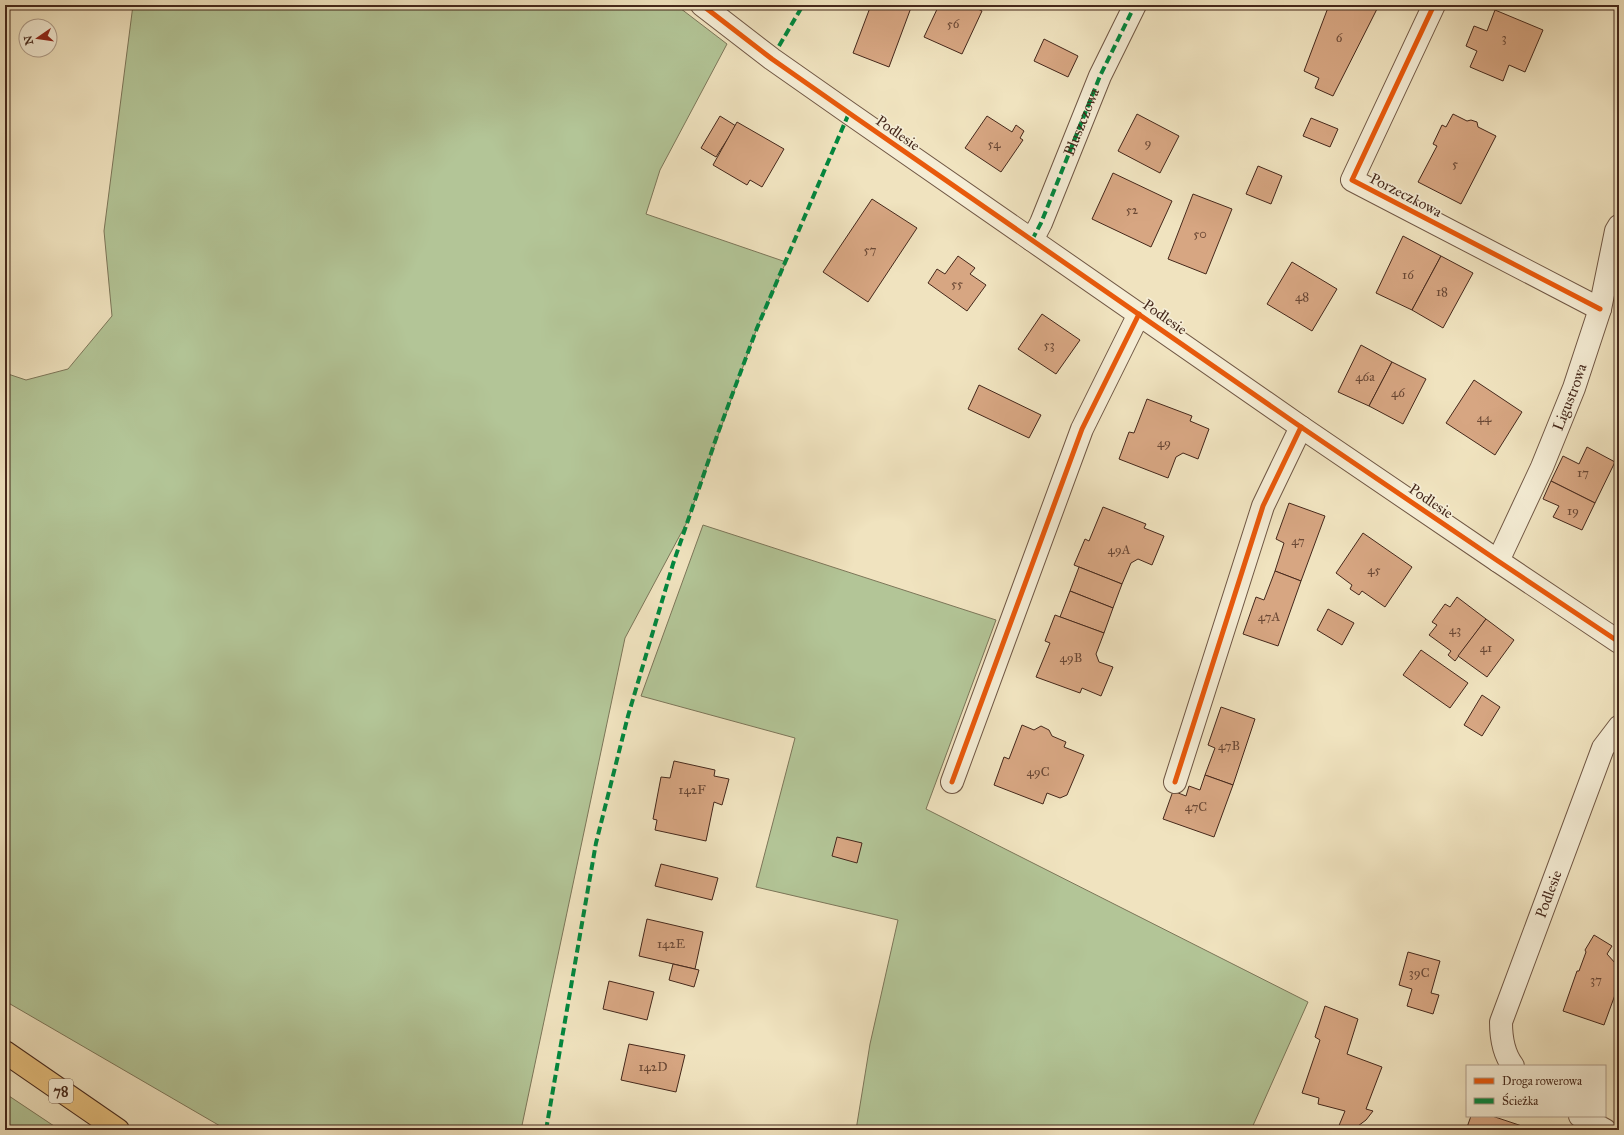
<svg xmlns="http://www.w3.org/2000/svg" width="1624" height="1135" viewBox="0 0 1624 1135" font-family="'IM FELL Great Primer',serif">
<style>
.green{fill:#b3c597;stroke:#7c7659}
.building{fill:#d7a682;stroke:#45281b}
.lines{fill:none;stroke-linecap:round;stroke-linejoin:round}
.street-casing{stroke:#705744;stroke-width:24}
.primary-casing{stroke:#45281b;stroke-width:24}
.street{stroke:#f5edd5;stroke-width:22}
.primary{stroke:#e8c280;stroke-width:22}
.quiet{stroke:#00873e;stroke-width:4;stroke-dasharray:8 4;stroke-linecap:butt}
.cycleway-casing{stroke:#f5edd5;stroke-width:8}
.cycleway{stroke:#e8590c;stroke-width:5}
.labels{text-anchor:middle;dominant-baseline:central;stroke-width:3.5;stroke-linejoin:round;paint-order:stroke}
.number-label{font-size:13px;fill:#6a4835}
.shield{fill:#f5edd5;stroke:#7a6353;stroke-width:1}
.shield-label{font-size:14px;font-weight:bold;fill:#45281b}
.street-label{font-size:15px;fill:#45281b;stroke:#f5edd5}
</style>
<rect width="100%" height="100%" fill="#f0e3bf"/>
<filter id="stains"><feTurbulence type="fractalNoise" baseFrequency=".005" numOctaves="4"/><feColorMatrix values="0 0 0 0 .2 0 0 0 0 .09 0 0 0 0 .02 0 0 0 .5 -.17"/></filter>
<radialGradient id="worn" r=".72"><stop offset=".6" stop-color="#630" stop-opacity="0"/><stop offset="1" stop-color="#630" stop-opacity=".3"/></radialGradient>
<!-- green -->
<g class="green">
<path d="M133 5H676L727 44 660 170 646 214 786 262 757 328 687 522 625 638 521 1130H227L5 1001V373L26 380 68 369 112 316 104 231Z"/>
<path d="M703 525 996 620 926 809 1308 1002 1251 1130H856L870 1044 898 920 756 887 795 738 641 696Z"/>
<path d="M5 1093 6 1094 60 1130H5Z"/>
</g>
<!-- building -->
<g class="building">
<path d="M871 5H912L889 67 853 53Z"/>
<path d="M939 5H970L982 11 962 54 924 37Z"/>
<path d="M1329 5H1379L1333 96 1315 88 1319 78 1304 71Z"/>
<path d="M1495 10 1543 30 1525 72 1509 65 1503 81 1470 67 1477 51 1466 46 1474 26 1487 31Z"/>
<path d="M1044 39 1078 56 1068 77 1034 61Z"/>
<path d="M1137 114 1179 136 1160 173 1118 151Z"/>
<path d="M1453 114 1467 121 1471 120 1477 122 1478 127 1496 136 1461 204 1418 182 1437 146 1433 144 1442 125 1446 127Z"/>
<path d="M720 116 736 126 716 157 701 148Z"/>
<path d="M987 116 1012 132 1016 125 1024 131 1020 138 1023 140 1001 172 965 148Z"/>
<path d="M1311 118 1338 129 1330 147 1303 136Z"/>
<path d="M737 122 784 149 762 187 750 180 747 185 713 165Z"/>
<path d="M1258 166 1282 176 1271 204 1246 194Z"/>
<path d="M1113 173 1172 201 1151 247 1092 219Z"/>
<path d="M1193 194 1232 209 1206 274 1168 259Z"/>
<path d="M872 199 917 228 868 302 823 272Z"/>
<path d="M1403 236 1441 256 1412 310 1376 293Z"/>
<path d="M958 256 975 268 970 274 986 285 967 311 928 283 937 269 945 274Z"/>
<path d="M1441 256 1473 273 1443 328 1412 310Z"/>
<path d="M1292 262 1337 289 1312 331 1267 304Z"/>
<path d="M1042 314 1080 340 1056 374 1018 349Z"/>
<path d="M1361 345 1392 362 1369 406 1338 392Z"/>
<path d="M1392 362 1426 379 1403 424 1369 406Z"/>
<path d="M1474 380 1522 412 1495 455 1446 423Z"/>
<path d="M979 385 1041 415 1029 438 968 409Z"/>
<path d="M1147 399 1192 416 1190 421 1209 429 1198 459 1183 453 1176 457 1168 478 1119 459 1129 432 1134 433Z"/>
<path d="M1587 447 1615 462 1595 503 1551 481 1563 456 1579 464Z"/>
<path d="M1551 481 1595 503 1582 530 1553 517 1559 506 1543 499Z"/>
<path d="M1289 503 1325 516 1301 581 1275 571 1284 543 1276 539Z"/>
<path d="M1103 507 1146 524 1144 528 1164 536 1152 565 1138 559 1131 563 1122 584 1074 565 1085 539 1089 541Z"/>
<path d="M1363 533 1412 567 1385 607 1362 591 1359 595 1350 589 1352 585 1336 573Z"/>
<path d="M1079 567 1122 584 1113 608 1070 591Z"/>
<path d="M1275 571 1301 581 1278 646 1243 634 1256 597 1264 600Z"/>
<path d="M1070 591 1113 608 1104 633 1060 617Z"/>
<path d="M1457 597 1486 619 1455 661 1448 655 1451 651 1429 635 1437 625 1432 622 1445 604 1450 607Z"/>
<path d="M1328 609 1354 623 1342 645 1317 630Z"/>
<path d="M1055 615 1104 633 1096 654 1099 662 1113 667 1101 696 1082 688 1080 693 1036 677 1050 643 1045 641Z"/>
<path d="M1486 619 1514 640 1487 677 1458 656Z"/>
<path d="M1421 650 1468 683 1450 708 1403 675Z"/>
<path d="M1482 695 1500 707 1482 736 1464 725Z"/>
<path d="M1221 707 1255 719 1233 785 1205 775 1215 748 1208 745Z"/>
<path d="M1022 725 1034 730 1041 726 1049 730 1052 736 1066 742 1064 747 1084 755 1067 795 1060 798 1047 793 1043 804 994 785 1004 757 1009 759Z"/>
<path d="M674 761 715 770 714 776 729 779 722 805 714 802 706 841 655 830 657 820 653 819 661 777 670 778Z"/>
<path d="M1205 775 1233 785 1214 837 1163 819 1173 791 1186 796 1189 786 1200 790Z"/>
<path d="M837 837 862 843 857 863 832 856Z"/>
<path d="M661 864 718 878 712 900 655 886Z"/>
<path d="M647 919 703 932 695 969 639 956Z"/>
<path d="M1594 935 1612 946 1607 954 1616 964 1619 976V984L1604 1025 1563 1011 1577 971H1579L1586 952 1585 950Z"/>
<path d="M1408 952 1440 961 1431 993 1439 995 1433 1014 1407 1006 1412 989 1399 985Z"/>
<path d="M673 964 699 970 694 987 669 980Z"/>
<path d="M609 981 654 992 647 1020 603 1009Z"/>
<path d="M1325 1006 1358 1019 1347 1054 1382 1067 1366 1109 1373 1111 1366 1120 1358 1126 1338 1128 1345 1111 1318 1104 1319 1098 1302 1093 1320 1040 1315 1037Z"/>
<path d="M629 1044 685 1055 676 1092 621 1080Z"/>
<path d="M1471 1116H1492L1525 1127 1524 1130H1466Z"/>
</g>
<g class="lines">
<defs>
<g id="street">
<path d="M702 5 772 59 849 113 1301 427 1498 561 1619 642"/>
<path d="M1434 5 1352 180 1600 309"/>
<path id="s1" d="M1032 240 1041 223 1100 76 1135 5"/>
<path id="s2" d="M1498 561 1542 467 1574 388 1600 309 1616 231 1619 226"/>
<path d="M952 782 1082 429 1139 314"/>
<path d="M1175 782 1263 506 1301 427"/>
<path id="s3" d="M1513 1066C1503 1053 1501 1038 1501 1022L1603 748 1619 727"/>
<path d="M1580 1116 1605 1130"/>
</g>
<path id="primary" d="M5 1052 118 1130"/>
</defs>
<!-- street casing -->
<use href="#street" class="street-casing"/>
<!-- primary casing -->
<use href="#primary" class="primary-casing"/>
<!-- street -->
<use href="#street" class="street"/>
<!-- primary -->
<use href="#primary" class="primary"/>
<!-- quiet -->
<g class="quiet">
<path d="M779 46 803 5"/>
<path d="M1032 240 1041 223 1100 76 1135 5"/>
<path d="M546 1130 596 843 628 716 673 564 718 433 757 328 849 113"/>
</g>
<defs>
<g id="cycleway">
<path d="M702 5 772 59 849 113 1301 427 1498 561 1619 642"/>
<path d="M1434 5 1352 180 1600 309"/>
<path d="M952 782 1082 429 1139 314"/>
<path d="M1175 782 1263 506 1301 427"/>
</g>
</defs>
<!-- cycleway casing -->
<use href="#cycleway" class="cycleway-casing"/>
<!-- cycleway -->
<use href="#cycleway" class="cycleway"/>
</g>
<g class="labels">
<!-- number labels -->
<g class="number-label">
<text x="953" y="24">56</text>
<text x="1339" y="38">6</text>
<text x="1504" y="38">3</text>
<text x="1148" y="143">9</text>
<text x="994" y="144">54</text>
<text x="1455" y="164">5</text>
<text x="1132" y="210">52</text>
<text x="1200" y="234">50</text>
<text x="870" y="250">57</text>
<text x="1408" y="275">16</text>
<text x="957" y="284">55</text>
<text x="1442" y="292">18</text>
<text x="1302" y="297">48</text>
<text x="1049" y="345">53</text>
<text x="1365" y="377">46a</text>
<text x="1398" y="393">46</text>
<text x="1484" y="418">44</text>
<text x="1164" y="443">49</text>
<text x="1583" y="473">17</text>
<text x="1573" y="511">19</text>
<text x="1298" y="541">47</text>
<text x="1119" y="550">49A</text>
<text x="1374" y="570">45</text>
<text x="1269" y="617">47A</text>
<text x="1455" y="630">43</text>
<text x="1486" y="648">41</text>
<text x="1071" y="658">49B</text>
<text x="1229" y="746">47B</text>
<text x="1038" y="772">49C</text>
<text x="692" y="790">142F</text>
<text x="1196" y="807">47C</text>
<text x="671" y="944">142E</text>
<text x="1419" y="973">39C</text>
<text x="1596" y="980">37</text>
<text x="653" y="1067">142D</text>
</g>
<!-- shield labels -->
<rect class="shield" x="49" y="1079" width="24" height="24" rx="3"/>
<g class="shield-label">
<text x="61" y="1091">78</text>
</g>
<!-- street labels -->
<g class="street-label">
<text stroke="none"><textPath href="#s1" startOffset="128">Bluszczowa</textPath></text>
<text transform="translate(898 133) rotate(35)">Podlesie</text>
<text transform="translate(1406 195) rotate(27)">Porzeczkowa</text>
<text transform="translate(1165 317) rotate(35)">Podlesie</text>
<text stroke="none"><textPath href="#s2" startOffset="179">Ligustrowa</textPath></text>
<text transform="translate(1431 501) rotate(34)">Podlesie</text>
<text stroke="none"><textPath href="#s3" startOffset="183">Podlesie</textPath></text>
</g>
</g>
<!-- margin -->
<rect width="1624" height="1135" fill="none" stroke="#f0e3bf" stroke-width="20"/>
<rect x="6" y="6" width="1612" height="1123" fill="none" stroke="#45281b" stroke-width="2"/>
<rect x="10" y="10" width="1604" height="1115" fill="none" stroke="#45281b"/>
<!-- legend -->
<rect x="1466" y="1065" width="140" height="52" fill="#f5edd5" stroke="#af9e8b"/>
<rect x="1474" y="1078" width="20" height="6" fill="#e8590c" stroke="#af9e8b"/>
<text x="1502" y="1085" font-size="12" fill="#45281b">Droga rowerowa</text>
<rect x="1474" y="1098" width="20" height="6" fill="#00873e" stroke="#af9e8b"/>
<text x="1502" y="1105" font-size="12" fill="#45281b">Ścieżka</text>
<!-- north arrow -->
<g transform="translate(38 38) rotate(257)"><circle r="19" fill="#f5edd5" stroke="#af9e8b"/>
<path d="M0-3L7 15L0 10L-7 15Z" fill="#8f2418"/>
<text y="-6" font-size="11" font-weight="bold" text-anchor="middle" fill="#45281b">N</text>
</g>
<rect width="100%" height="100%" filter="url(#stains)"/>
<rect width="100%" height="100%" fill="url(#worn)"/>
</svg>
